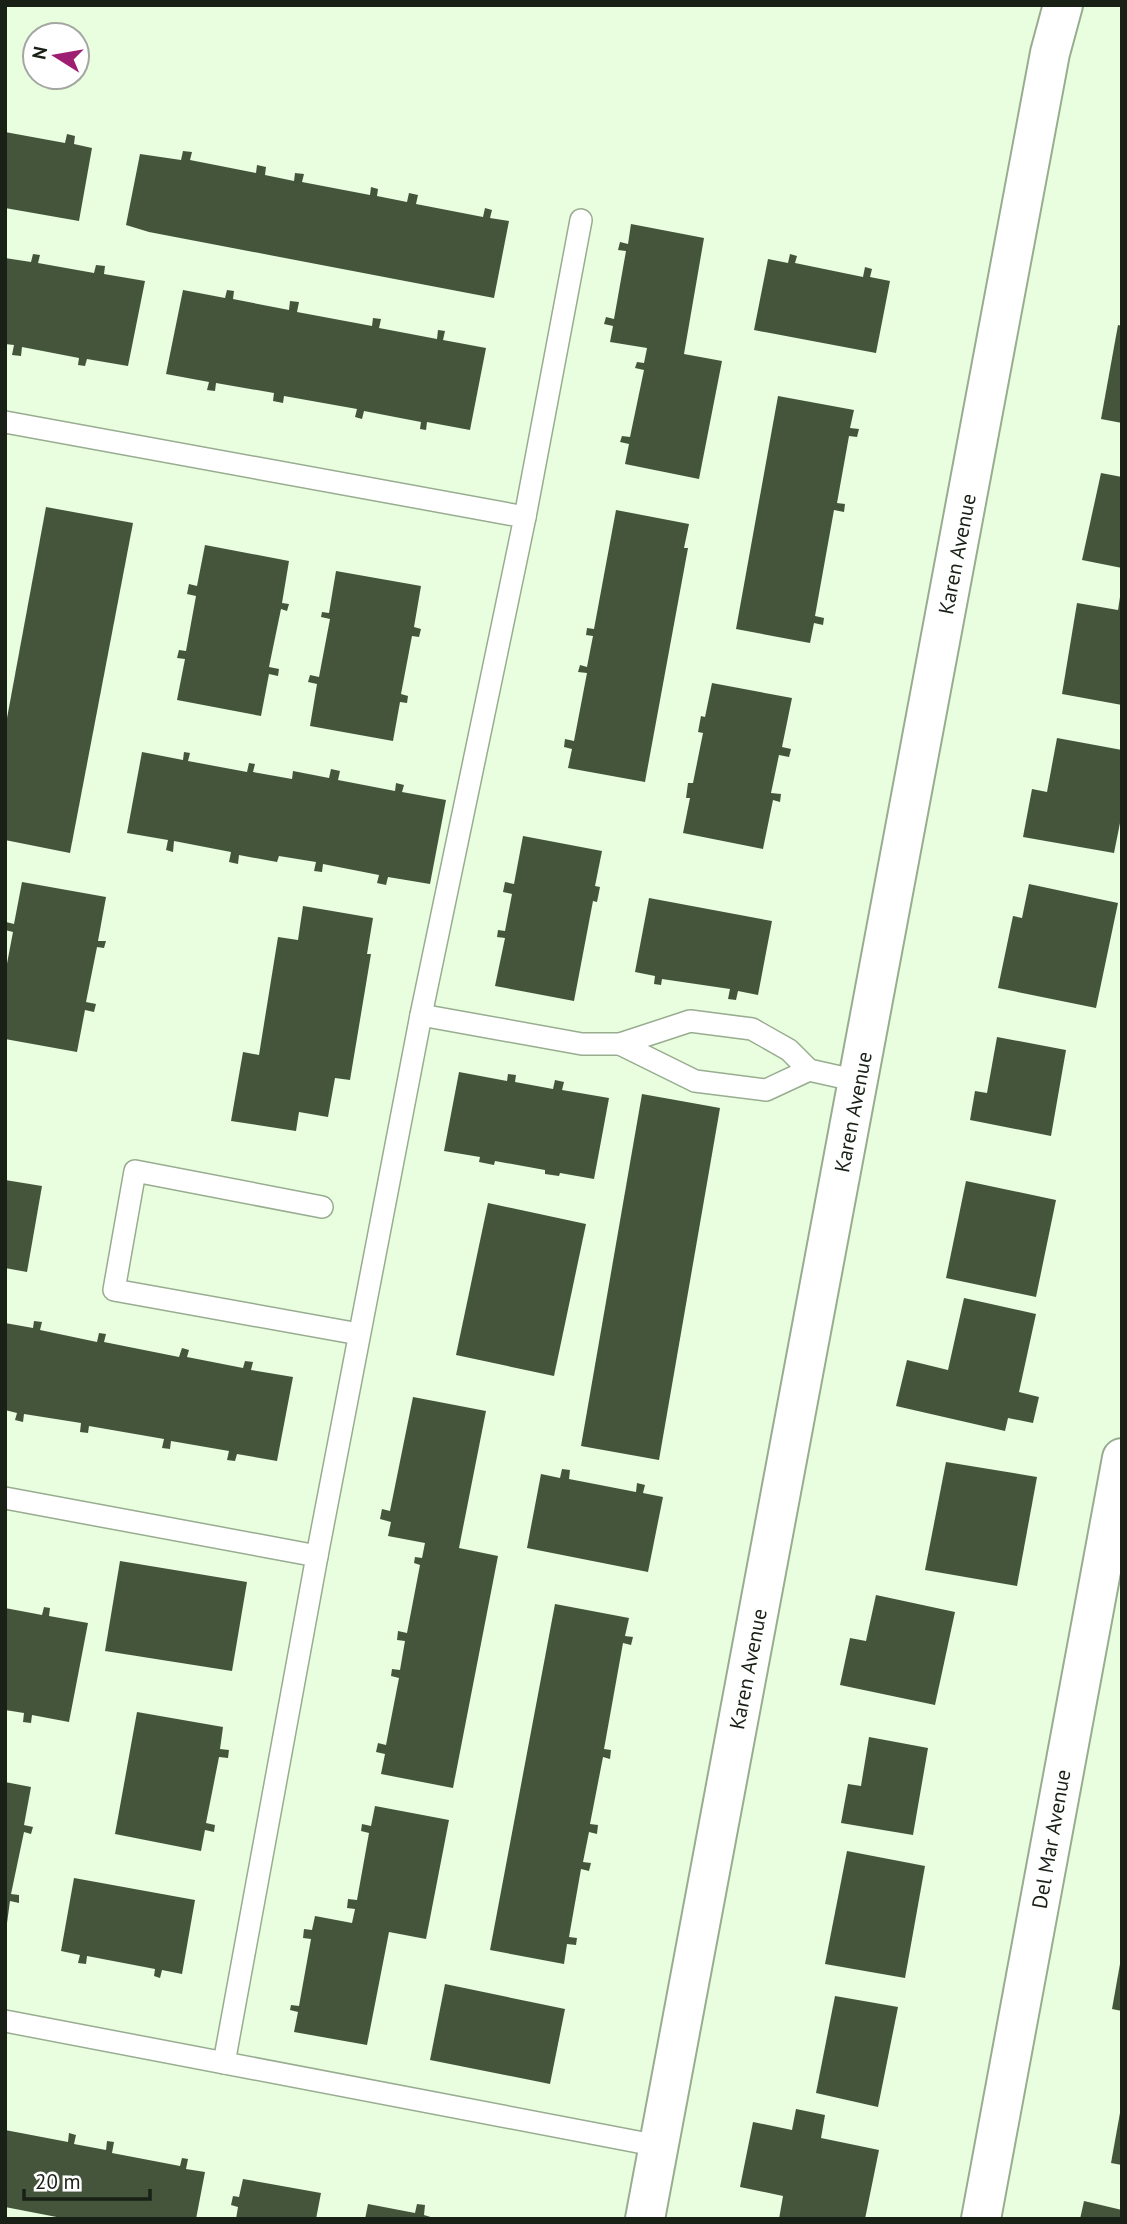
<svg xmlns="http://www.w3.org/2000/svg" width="1127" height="2224" viewBox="0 0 1127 2224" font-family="'PT Sans',sans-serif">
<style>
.building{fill:#44553c}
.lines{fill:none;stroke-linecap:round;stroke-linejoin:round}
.lane-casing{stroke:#98ac90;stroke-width:24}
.street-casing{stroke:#98ac90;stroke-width:42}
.secondary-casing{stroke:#98ac90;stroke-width:42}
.lane{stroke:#fff;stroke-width:21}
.street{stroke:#fff;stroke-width:38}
.secondary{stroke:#fff;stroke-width:38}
.labels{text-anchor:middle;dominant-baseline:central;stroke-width:7;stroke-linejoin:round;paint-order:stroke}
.street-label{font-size:21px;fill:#192016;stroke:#fff}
</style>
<rect width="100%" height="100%" fill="#e8fedf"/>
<!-- building -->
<g class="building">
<path d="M5 132 65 143 67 134 75 136 74 144 92 148 79 221 5 208Z"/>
<path d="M183 151 192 152 190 160 256 173 257 165 266 167 265 175 294 181 295 173 304 174 302 182 370 195 371 187 378 189 377 196 407 202 409 193 418 195 416 204 483 217 485 208 492 210 490 218 509 221 494 298 149 232 126 225 140 154 181 160Z"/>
<path d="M631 224 704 238 684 354 722 361 699 479 625 464 629 444 620 442 622 436 630 437 644 370 635 368 637 362 644 363 647 348 610 342 613 326 604 324 606 317 614 319 626 251 618 250 620 242 628 244Z"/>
<path d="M33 254 40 255 38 263 94 273 96 265 105 266 104 274 145 281 128 366 87 359 85 366 78 365 79 358 22 347 21 356 12 355 14 345 5 344V258L31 262Z"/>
<path d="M790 254 797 256 795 263 863 277 865 267 872 269 870 277 890 281 876 353 754 330 768 259 788 263Z"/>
<path d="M183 290 225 298 227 290 234 291 233 299 289 310 290 301 299 302 297 312 372 326 373 318 381 319 379 328 437 339 438 330 445 331 443 340 486 348 470 430 427 422 426 430 420 429 421 422 364 411 362 419 355 417 357 409 284 396 283 403 273 401 274 393 216 383 215 391 207 390 209 382 166 374Z"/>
<path d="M1118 325 1122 326V423L1101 419Z"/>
<path d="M778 396 854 410 850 428 859 429 857 437 849 436 837 503 845 504 844 512 834 510 815 616 824 618 823 625 814 623 810 643 736 629Z"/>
<path d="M1101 473 1122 477V568L1082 560Z"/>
<path d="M46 507 133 523 70 853 5 840V729Z"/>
<path d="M616 510 689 524 684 548H688L645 782 568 768 572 749 564 747 565 739 574 741 587 673 578 672 580 665 587 667 593 636 586 635 587 628 594 629Z"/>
<path d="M205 545 289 561 282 603 289 604 287 611 281 609 269 667 279 669 278 676 269 674 261 716 177 700 185 659 177 658 179 650 186 651 196 596 187 594 189 584 197 586Z"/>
<path d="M336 571 421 586 414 627 421 629 419 637 412 636 401 694 408 696 407 703 400 702 393 741 310 726 317 684 308 682 310 675 319 677 330 619 321 617 322 612 329 613Z"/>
<path d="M1120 597 1122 705 1062 694 1077 603 1118 610Z"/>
<path d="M712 683 792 698 782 747 791 749 789 757 779 755 771 793 781 794 780 802 773 800 763 849 683 833 690 798H686L688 783H693L703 733 698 732 701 716 705 717Z"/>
<path d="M1057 738 1122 750V813L1114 853 1023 837 1032 789 1047 792Z"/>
<path d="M142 752 183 760 184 752 190 753 188 761 247 772 249 763 255 764 253 772 292 779 293 771 329 778 331 769 340 771 338 780 395 791 396 783 404 785 402 792 446 800 430 884 388 877 386 885 377 883 379 875 323 864 322 872 314 871 316 862 279 856 277 862 239 855 238 864 229 862 231 852 174 841 173 852 166 850 168 840 127 833Z"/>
<path d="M523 836 602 851 595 886 600 887 597 902 593 901 574 1001 495 986 505 938 497 937 498 930 505 931 512 894 503 892 505 882 514 884Z"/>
<path d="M22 882 106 897 98 941H106L104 948 97 947 86 1002 96 1004 94 1012 85 1010 77 1052 5 1039V974L13 932 5 930V927L6 922 14 924Z"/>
<path d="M1029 884 1118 903 1096 1008 998 988 1013 916 1022 918Z"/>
<path d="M649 898 772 921 758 995 738 991 736 1000 728 999 730 989 662 979 661 985 654 984 655 976 635 972Z"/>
<path d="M303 906 373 918 367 954H371L350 1080 335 1078 328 1117 299 1112 296 1131 231 1121 243 1052 259 1055 278 937 298 940Z"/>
<path d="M997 1037 1066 1050 1051 1136 970 1120 975 1091 987 1093Z"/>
<path d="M459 1072 507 1081 508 1074 516 1075 515 1082 553 1089 555 1080 564 1082 562 1090 609 1098 594 1179 560 1173 559 1176 545 1174V1170L495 1161 494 1165 479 1162 480 1157 444 1151Z"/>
<path d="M642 1094 720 1108 659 1460 581 1446Z"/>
<path d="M5 1180 42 1186 27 1272 5 1268Z"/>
<path d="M966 1181 1056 1200 1036 1297 946 1278Z"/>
<path d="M488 1203 586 1224 554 1376 456 1355Z"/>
<path d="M964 1298 1036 1314 1019 1392 1039 1397 1033 1423 1008 1418 1005 1431 896 1406 907 1360 948 1370Z"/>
<path d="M34 1321 42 1322 40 1330 97 1342 99 1333 106 1334 104 1342 179 1357 182 1348 189 1350 187 1357 243 1368 245 1361 253 1362 251 1370 293 1377 277 1461 237 1454 235 1461 227 1460 229 1451 171 1441 170 1449 162 1448 164 1439 89 1426 88 1433 80 1432 81 1423 24 1414 23 1422 15 1420 17 1413 5 1410V1323L33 1328Z"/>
<path d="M413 1397 486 1411 459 1548 498 1556 453 1788 381 1774 385 1754 376 1752 378 1743 386 1745 399 1678 391 1676 392 1669 400 1670 405 1641 397 1640 398 1631 407 1633 420 1565 414 1563 415 1557 422 1558 425 1543 388 1536 391 1522 380 1519 382 1509 390 1511Z"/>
<path d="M946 1462 1037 1477 1017 1586 925 1570Z"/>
<path d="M562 1469 570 1470 569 1479 636 1492 637 1483 645 1485 643 1493 663 1497 648 1572 527 1548 541 1474 560 1478Z"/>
<path d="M120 1561 247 1582 232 1671 105 1651Z"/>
<path d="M876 1595 955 1612 935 1705 840 1685 850 1638 866 1641Z"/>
<path d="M555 1604 629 1618 625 1636 633 1637 631 1645 623 1643 604 1749 611 1750 610 1759 603 1757 590 1824 598 1825 597 1834 589 1832 583 1862 591 1863 589 1871 581 1869 569 1937 577 1938 576 1945 567 1944 564 1964 490 1950Z"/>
<path d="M44 1607 50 1608 49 1616 88 1623 69 1722 32 1715 31 1723 23 1722 24 1713 5 1710V1608L42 1615Z"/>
<path d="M137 1712 223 1727 220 1749 229 1750 228 1758 219 1757 206 1823 215 1825 214 1832 205 1830 201 1851 115 1834Z"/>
<path d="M869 1737 928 1748 913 1835 841 1823 848 1784 861 1786Z"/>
<path d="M5 1782 31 1787 24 1825 33 1827 31 1834 24 1832 11 1894 19 1895V1903L10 1901 7 1923Z"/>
<path d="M375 1806 449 1820 426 1939 389 1932 367 2045 294 2032 298 2012 290 2010 291 2005 299 2006 311 1939 303 1938 304 1929 312 1930 315 1916 352 1923 355 1909 347 1908 348 1899 357 1900 369 1833 361 1831 362 1824 371 1826Z"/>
<path d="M847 1851 925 1866 905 1978 825 1964Z"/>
<path d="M74 1878 195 1900 182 1974 162 1970 160 1978 154 1976 155 1969 87 1956 86 1964 78 1963 80 1955 61 1951Z"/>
<path d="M1120 1964H1122V2011L1112 2009Z"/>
<path d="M445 1984 565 2009 550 2084 430 2060Z"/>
<path d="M835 1996 898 2007 878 2107 816 2093Z"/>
<path d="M796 2109 825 2115 821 2138 879 2150 865 2219H779L783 2196 740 2187 753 2122 792 2130Z"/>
<path d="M1120 2113H1122V2165L1111 2163Z"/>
<path d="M5 2130 68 2142 69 2133 76 2135 74 2144 106 2150 107 2141 114 2142 112 2153 180 2166 182 2158 188 2159 186 2169 205 2172 196 2219H67L5 2207Z"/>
<path d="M243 2179 321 2193 316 2219H236L238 2207 231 2205 233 2196 239 2197Z"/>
<path d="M1084 2201 1122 2210V2219H1080Z"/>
<path d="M368 2204 415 2213 417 2204 425 2205 424 2215 437 2219H365Z"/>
</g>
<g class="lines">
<defs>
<g id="lane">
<path d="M5 422 525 517 421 1015 317 1556 224 2063"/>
<path d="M525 517 581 220"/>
<path d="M421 1015 582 1044H620L690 1021 752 1029 789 1050 809 1070 858 1081"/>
<path d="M620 1044 695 1081 766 1090 809 1070"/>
<path d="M322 1207 135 1171 114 1290 359 1334"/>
<path d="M5 1498 317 1556"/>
<path d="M5 2021 659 2146"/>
</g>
<path id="street" d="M981 2219 1122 1458"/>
<path id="secondary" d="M645 2219 1050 53 1063 5"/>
</defs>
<!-- lane casing -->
<use href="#lane" class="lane-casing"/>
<!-- street casing -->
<use href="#street" class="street-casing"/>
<!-- secondary casing -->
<use href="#secondary" class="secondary-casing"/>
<!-- lane -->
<use href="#lane" class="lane"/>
<!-- street -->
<use href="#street" class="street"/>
<!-- secondary -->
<use href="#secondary" class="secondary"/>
</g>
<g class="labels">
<!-- street labels -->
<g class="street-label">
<text transform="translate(957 554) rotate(-79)">Karen Avenue</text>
<text transform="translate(853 1112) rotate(-79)">Karen Avenue</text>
<text transform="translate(748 1669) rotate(-79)">Karen Avenue</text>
<text transform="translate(1051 1839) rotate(-80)">Del Mar Avenue</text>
</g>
</g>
<!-- border -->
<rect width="1127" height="2224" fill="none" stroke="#192016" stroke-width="14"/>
<!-- north arrow -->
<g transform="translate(56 56) rotate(281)"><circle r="33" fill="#ffffff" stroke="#a3a6a2" stroke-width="2"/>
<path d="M0-5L12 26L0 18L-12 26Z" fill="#9e1e71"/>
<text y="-10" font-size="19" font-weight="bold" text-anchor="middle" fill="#192016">N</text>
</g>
<!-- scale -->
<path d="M24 2189v10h126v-10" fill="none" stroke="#192016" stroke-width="3.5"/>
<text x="35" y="2189" font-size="21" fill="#192016" stroke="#ffffff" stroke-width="5" paint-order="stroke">20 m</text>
</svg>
